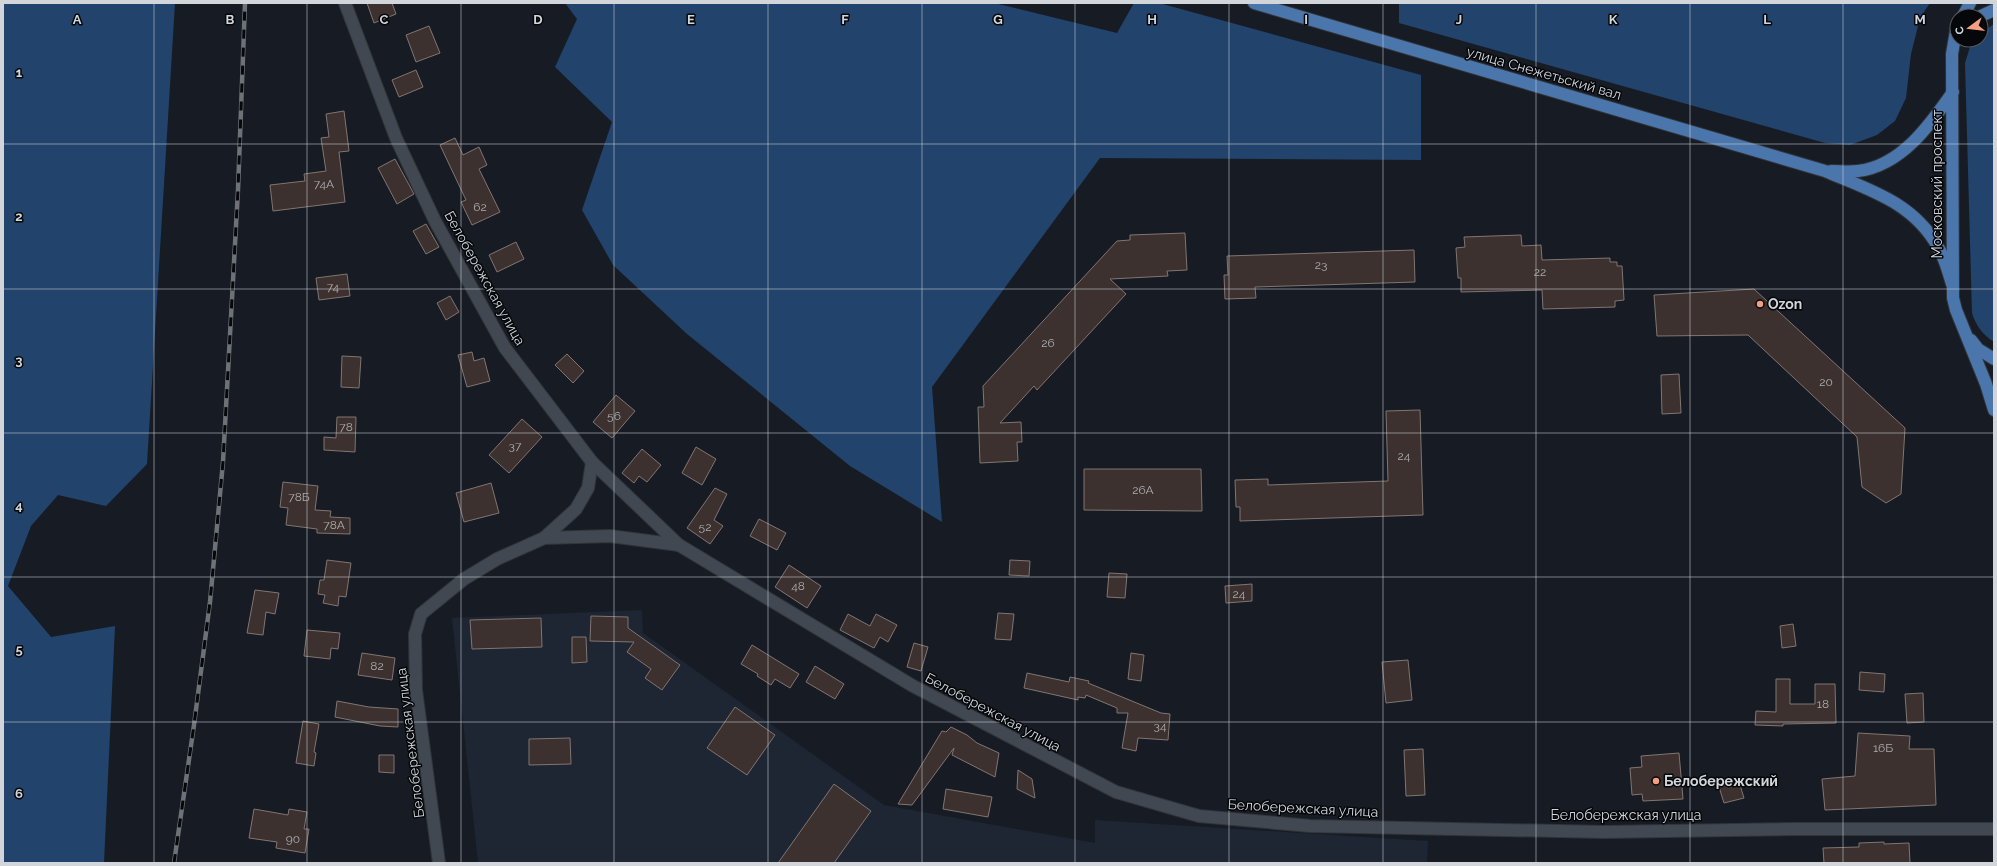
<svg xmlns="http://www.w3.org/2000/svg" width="1997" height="866" viewBox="0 0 1997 866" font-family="Raleway,sans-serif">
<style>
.built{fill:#1d2632}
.green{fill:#22436c}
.building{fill:#3c312e;stroke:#817571}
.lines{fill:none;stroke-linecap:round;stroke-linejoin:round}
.street-casing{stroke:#31353a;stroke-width:14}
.primary-casing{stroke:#31353a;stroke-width:14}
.street{stroke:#424851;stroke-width:12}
.primary{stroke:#4b76ac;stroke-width:12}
.rail-casing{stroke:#6d7278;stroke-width:4.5}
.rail{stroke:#05070a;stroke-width:3;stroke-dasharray:9;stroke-linecap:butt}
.grid{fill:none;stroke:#d2d6db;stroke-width:1;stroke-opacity:0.55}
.poi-dot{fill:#f39f84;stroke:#05070a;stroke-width:1.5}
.labels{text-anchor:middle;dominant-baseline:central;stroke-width:3;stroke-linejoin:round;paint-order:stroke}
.number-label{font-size:12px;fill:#acadb0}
.street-label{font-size:14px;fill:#d2d6db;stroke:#05070a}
.poi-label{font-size:14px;font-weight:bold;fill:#d2d6db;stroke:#05070a;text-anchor:start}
.grid-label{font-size:13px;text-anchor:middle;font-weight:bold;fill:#d2d6db;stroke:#05070a;stroke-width:3;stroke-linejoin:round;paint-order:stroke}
</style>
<rect width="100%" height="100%" fill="#171c24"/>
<!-- built -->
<path class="built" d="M642 610 643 633 884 805 1095 843V820L1428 841 1427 863H478L452 618Z"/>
<!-- green -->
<g class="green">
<path d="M3 3H175L147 464 106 506 58 495 31 526 8 586 51 637 115 626 104 863H3Z"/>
<path d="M565 3H994L1117 33 1134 3H1159L1421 75V160L1100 158 932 387 942 522 850 466 687 334 613 265 582 210 612 122 555 67 577 19Z"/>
<path d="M1399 3H1930L1920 18 1911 54 1906 98 1895 121 1877 135 1850 145 1825 143 1399 23Z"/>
<path d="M1994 24V342C1983 335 1976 326 1972 313L1965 63 1970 47 1975 40H1981V33Z"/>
</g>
<!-- building -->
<g class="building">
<path d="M367 3H392L396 14 374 23Z"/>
<path d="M429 26 440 53 416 62 406 35Z"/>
<path d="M416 70 423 87 399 97 392 80Z"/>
<path d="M344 111 349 151 339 152 345 202 273 211 270 185 305 181 304 174 326 171 321 138 329 137 326 114Z"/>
<path d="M455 138 463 155 479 147 487 165 479 169 500 212 472 225 461 202 466 200 440 145Z"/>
<path d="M395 159 414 194 397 204 378 168Z"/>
<path d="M426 224 439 247 426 254 413 231Z"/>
<path d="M1185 233 1187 270 1167 271 1168 276 1110 279 1126 294 1037 390 1034 386 1000 423 1021 422 1022 442H1017L1018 461 980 463 978 407H984L983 386 1117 241 1130 240V235Z"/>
<path d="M1521 235 1522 246 1541 245 1542 260 1610 258V262H1617V266H1622L1624 300 1615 301V307L1543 309 1542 290 1461 292V278H1458L1456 248 1465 247 1464 237Z"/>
<path d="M516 242 524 259 497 272 489 255Z"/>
<path d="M1414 250 1415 282 1255 287 1256 298 1225 299 1224 275H1228L1227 256Z"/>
<path d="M347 274 350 296 319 300 316 278Z"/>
<path d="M1754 289 1905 428 1901 494 1886 503 1862 487 1857 437 1748 335 1657 336 1654 295Z"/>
<path d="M450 296 459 312 446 320 437 303Z"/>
<path d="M472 352 474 361 484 358 490 381 467 387 458 355Z"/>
<path d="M567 354 584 371 573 383 555 365Z"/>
<path d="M342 356 361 357 359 388 341 387Z"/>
<path d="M1679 374 1681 413 1662 414 1661 375Z"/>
<path d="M616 395 635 411 612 438 593 422Z"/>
<path d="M1420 410 1423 515 1240 521V507H1236L1235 480 1268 479V485L1388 481 1386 411Z"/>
<path d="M337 417H356L355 452 324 450V437L336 438Z"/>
<path d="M522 419 542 437 509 473 489 455Z"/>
<path d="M696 447 716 459 702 485 682 473Z"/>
<path d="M642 449 661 465 647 482 639 476 634 483 622 473Z"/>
<path d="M1084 469H1201L1202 511 1084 510Z"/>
<path d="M283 482 318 486 315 510 331 511 330 517 350 518V534L317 533V529L286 525 288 508 280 507Z"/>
<path d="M491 483 499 513 464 522 456 493Z"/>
<path d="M715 488 727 494 714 520 723 526 710 544 687 528Z"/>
<path d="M759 519 786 533 777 550 750 536Z"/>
<path d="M327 560 351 563 346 597 339 596 338 606 323 603 325 595 318 594 320 580H324Z"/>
<path d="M1010 560 1030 561 1029 576 1009 575Z"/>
<path d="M789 565 821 586 807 608 775 587Z"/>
<path d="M1109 573 1127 574 1125 598 1107 597Z"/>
<path d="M1252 584V601L1226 603 1225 586Z"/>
<path d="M255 590 279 593 275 614 266 612 263 635 247 633Z"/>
<path d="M998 613 1014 614 1011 640 995 639Z"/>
<path d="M848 614 870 626 876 614 897 625 888 642 880 637 874 648 840 630Z"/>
<path d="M591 616 628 617V628L680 665 662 690 645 678 651 669 627 652 634 642 590 641Z"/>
<path d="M541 618 542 647 472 649 470 620Z"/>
<path d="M1793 624 1796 646 1782 648 1780 626Z"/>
<path d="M307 630 340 633 338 649 331 648 330 659 304 656Z"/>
<path d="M572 637H586L587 662 572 663Z"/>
<path d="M914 643 928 647 921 671 907 667Z"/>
<path d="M752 645 799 674 790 688 775 679 771 685 757 676 758 674 741 664Z"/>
<path d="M362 653 395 658 392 680 358 675Z"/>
<path d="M1131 653 1144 655 1141 681 1128 679Z"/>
<path d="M1408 660 1412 700 1386 703 1382 662Z"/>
<path d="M815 666 844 684 835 699 806 682Z"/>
<path d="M1860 672 1885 674 1884 692 1859 690Z"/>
<path d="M1027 673 1069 682 1070 677 1089 681 1088 683 1161 713 1170 714 1168 740 1138 738 1136 751 1122 748 1128 713H1117V708L1086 695 1085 698 1078 697V700L1024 688Z"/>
<path d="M1776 679H1790V704H1815V684H1835L1836 723 1783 724V726L1755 725 1756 711 1776 712Z"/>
<path d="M1923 693 1924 722 1907 723 1905 694Z"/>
<path d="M337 701 369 707 398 709V727L380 726 335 717Z"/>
<path d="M735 707 775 735 747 775 707 748Z"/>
<path d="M303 721 319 724 314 752 316 753 314 766 296 763Z"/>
<path d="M951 727 967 735 977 743 999 753 995 777 952 755 954 748 912 805 898 804 942 731 946 732Z"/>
<path d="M1858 733 1910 736 1909 749H1934L1936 805 1825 810 1822 779 1855 776Z"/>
<path d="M570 738 571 764 529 765V739Z"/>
<path d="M1423 749 1425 795 1406 796 1404 750Z"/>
<path d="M1679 753 1683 799 1643 801 1642 794 1632 795 1630 768 1642 767 1641 756Z"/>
<path d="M379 755H394V773L379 772Z"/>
<path d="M1018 770 1032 779 1035 798 1017 789Z"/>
<path d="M1739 782 1744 798 1724 803 1719 787Z"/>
<path d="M834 784 871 811 834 863H778Z"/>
<path d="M946 789 992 797 988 817 943 809Z"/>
<path d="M254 809 288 815 289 809 307 812 304 829H309L305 853 276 848 277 842 249 838Z"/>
<path d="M1884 842V844L1909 843 1910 863H1824L1823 848 1859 847V843Z"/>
</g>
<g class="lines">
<defs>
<g id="street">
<path d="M345 3 396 138 435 221 505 348 592 462 679 545 913 686 1116 792 1199 816 1310 826 1604 832 1794 829H1994"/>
<path d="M544 538 576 509 588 488 592 462"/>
<path d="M439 863 416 690 415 634 421 614 464 579 497 559 544 538 610 536 679 545"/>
</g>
<g id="primary">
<path d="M1254 3 1825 171C1869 190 1913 202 1938 247 1945 258 1948 272 1952 284"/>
<path d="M1963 16 1970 3"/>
<path d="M1981 16 1994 10"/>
<path d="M1957 25 1952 54 1953 298 1956 310 1986 384 1994 410"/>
<path d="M1831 171C1840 171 1849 172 1858 171 1901 166 1930 125 1953 92"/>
<path d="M1971 340 1978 349 1994 359"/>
</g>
</defs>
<!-- street casing -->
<use href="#street" class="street-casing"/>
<!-- primary casing -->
<use href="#primary" class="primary-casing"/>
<!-- street -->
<use href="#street" class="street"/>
<!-- primary -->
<use href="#primary" class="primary"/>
<defs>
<path id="rail" d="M174 863 194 725 210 602 223 462 238 190 245 3"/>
</defs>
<!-- rail casing -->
<use href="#rail" class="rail-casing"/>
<!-- rail -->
<use href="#rail" class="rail"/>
</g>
<!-- grid -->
<path class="grid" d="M154 3V863M307 3V863M461 3V863M614 3V863M768 3V863M922 3V863M1075 3V863M1229 3V863M1383 3V863M1536 3V863M1690 3V863M1843 3V863M3 144H1994M3 289H1994M3 433H1994M3 577H1994M3 722H1994"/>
<!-- markers -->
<g class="poi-dot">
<circle cx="1760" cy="304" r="4"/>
<circle cx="1656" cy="781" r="4"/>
</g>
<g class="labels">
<!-- number labels -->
<g class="number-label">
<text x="324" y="184">74А</text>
<text x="480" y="207">62</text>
<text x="1321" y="265">23</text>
<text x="1540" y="272">22</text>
<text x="333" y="287">74</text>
<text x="1048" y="343">26</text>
<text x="1826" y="382">20</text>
<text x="614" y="416">56</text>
<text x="346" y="427">78</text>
<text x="515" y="446">37</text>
<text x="1404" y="456">24</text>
<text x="1143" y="490">26А</text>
<text x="299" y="497">78Б</text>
<text x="334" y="525">78А</text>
<text x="705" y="527">52</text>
<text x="798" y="586">48</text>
<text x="1239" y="594">24</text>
<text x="377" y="666">82</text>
<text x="1823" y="704">18</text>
<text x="1160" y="726">34</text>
<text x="1883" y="748">16Б</text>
<text x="293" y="839">90</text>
</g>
<!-- street labels -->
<g class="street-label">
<text transform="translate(1544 73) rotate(16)">улица Снежетьский вал</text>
<text transform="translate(1937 184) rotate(-90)">Московский проспект</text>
<text transform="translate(485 278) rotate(61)">Белобережская улица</text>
<text transform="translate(993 712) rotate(28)">Белобережская улица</text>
<text transform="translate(410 743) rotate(-97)">Белобережская улица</text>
<text transform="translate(1303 808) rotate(3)">Белобережская улица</text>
<text x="1626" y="815">Белобережская улица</text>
</g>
<!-- poi labels -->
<g class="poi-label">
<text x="1768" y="304">Ozon</text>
<text x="1664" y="781">Белобережский</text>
</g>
</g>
<g class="grid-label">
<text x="77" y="24">A</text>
<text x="230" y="24">B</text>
<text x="384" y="24">C</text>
<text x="538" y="24">D</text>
<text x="691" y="24">E</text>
<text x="845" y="24">F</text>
<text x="998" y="24">G</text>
<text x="1152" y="24">H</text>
<text x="1306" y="24">I</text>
<text x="1459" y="24">J</text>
<text x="1613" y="24">K</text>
<text x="1767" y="24">L</text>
<text x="1920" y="24">M</text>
<text x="19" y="77">1</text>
<text x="19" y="221">2</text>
<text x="19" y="365">3</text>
<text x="19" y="510">4</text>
<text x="19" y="654">5</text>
<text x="19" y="798">6</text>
</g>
<!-- border -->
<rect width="1997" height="866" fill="none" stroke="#d2d6db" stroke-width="8"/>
<!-- north arrow -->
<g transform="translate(1969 28) rotate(255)"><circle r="19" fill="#05070a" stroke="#575a5e"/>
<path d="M0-3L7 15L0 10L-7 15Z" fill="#f39f84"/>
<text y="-6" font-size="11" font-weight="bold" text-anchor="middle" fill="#d2d6db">С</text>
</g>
</svg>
